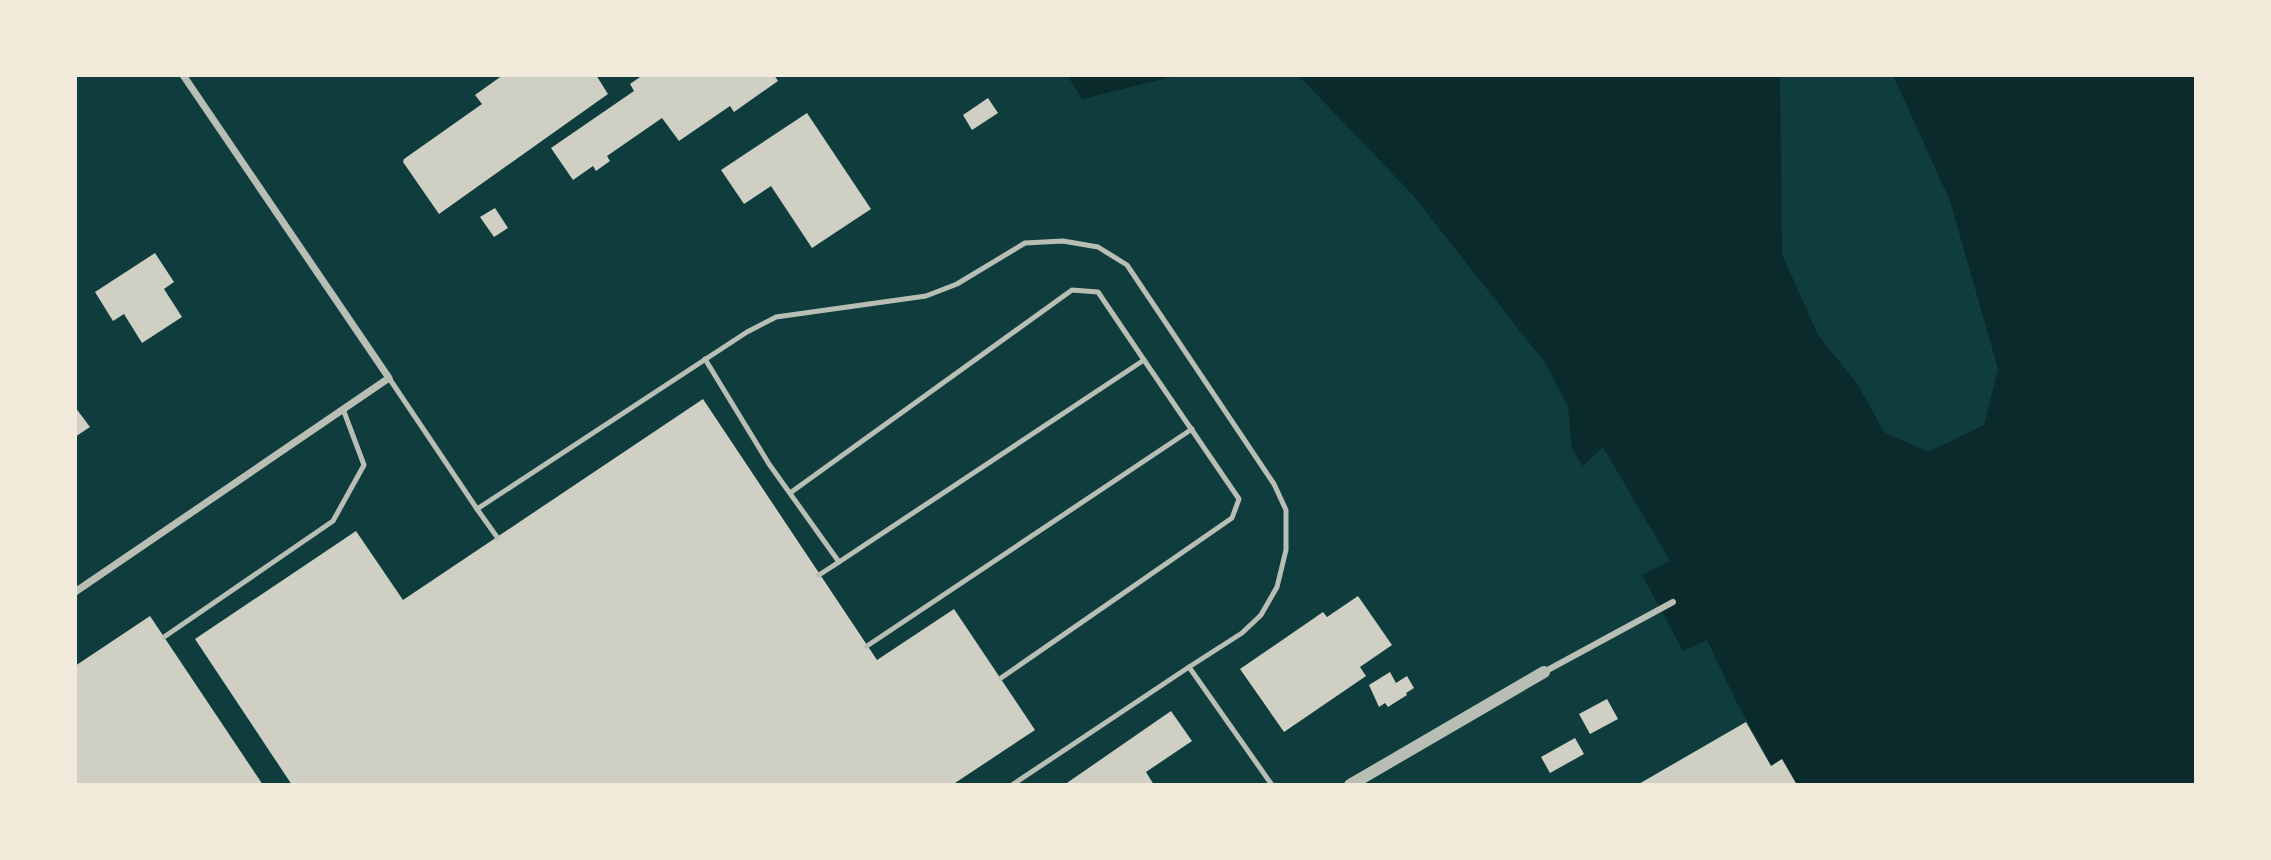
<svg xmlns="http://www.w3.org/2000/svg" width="2271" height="860" viewBox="0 0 2271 860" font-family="Signika,sans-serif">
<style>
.water{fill:#0a2a2b}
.building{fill:#cfcfc3}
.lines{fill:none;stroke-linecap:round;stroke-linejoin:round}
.service{stroke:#b8beb3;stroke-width:5}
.pedestrian{stroke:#b8beb3;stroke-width:6}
.minor{stroke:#b8beb3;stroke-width:7}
.tertiary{stroke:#b8beb3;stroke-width:12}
</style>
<rect width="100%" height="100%" fill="#0f3d3e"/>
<!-- water -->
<g class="water">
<path d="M1067 75H1179L1082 99Z"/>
<path d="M1298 75H1780L1782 254 1818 335 1858 385 1884 432 1928 452 1984 425 1998 369 1950 201 1893 75H2196V785H1783L1736 701 1707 640 1683 651 1642 575 1670 561 1603 447 1583 466 1572 449 1568 407 1546 364 1412 194Z"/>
</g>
<!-- building -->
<g class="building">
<path d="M503 75H596L608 94 439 214 403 162 404 159 482 104 475 95Z"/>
<path d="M643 75H774L778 81 734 112 730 106 679 141 662 118 607 156 610 161 596 171 593 166 573 180 551 148 634 91 630 84Z"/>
<path d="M988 98 998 113 972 130 963 115Z"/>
<path d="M807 113 871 209 812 248 771 186 744 204 721 170Z"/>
<path d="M495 208 508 228 494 237 480 217Z"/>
<path d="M155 253 174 282 164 289 182 317 142 343 124 314 113 321 95 292Z"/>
<path d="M703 399 877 660 954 609 1035 730 952 785H292L195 639 356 531 403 600Z"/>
<path d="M75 407 90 427 75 437Z"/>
<path d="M1358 596 1392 645 1360 667 1366 676 1284 732 1240 669 1323 612 1327 617Z"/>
<path d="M150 616 263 785H75V666Z"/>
<path d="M1390 672 1396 683 1407 676 1414 688 1406 693 1407 695 1388 707 1385 703 1379 707 1369 685Z"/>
<path d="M1607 699 1618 719 1590 734 1579 714Z"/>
<path d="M1171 711 1192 741 1146 772 1154 785H1064Z"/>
<path d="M1746 722 1771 766 1782 759 1797 785H1637Z"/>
<path d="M1575 738 1584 754 1550 773 1541 757Z"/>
</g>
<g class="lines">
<!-- service -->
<g class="service">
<path d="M705 359 769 464 839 562 1144 360 1098 292 1072 290 790 493"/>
<path d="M389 378 477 509 747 332 776 317 926 296 957 284 1025 243 1063 241 1098 247 1127 265 1274 484 1286 510V550L1277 587 1261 615 1242 633 1189 667"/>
<path d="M477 509 497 537"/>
<path d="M819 575 839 562"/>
<path d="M164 637 333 521 364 465 343 409"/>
<path d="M867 646 1192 429"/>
<path d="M1001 678 1232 518 1239 499 1144 360"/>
<path d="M1012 785 1189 667 1272 785"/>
</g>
<!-- pedestrian -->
<path class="pedestrian" d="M1544 672 1673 602"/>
<!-- minor -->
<path class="minor" d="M75 592 389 378 183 75"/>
<!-- tertiary -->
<path class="tertiary" d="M1350 785 1544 672"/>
</g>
<!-- border -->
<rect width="2271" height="860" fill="none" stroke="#f1e9da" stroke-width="154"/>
</svg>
